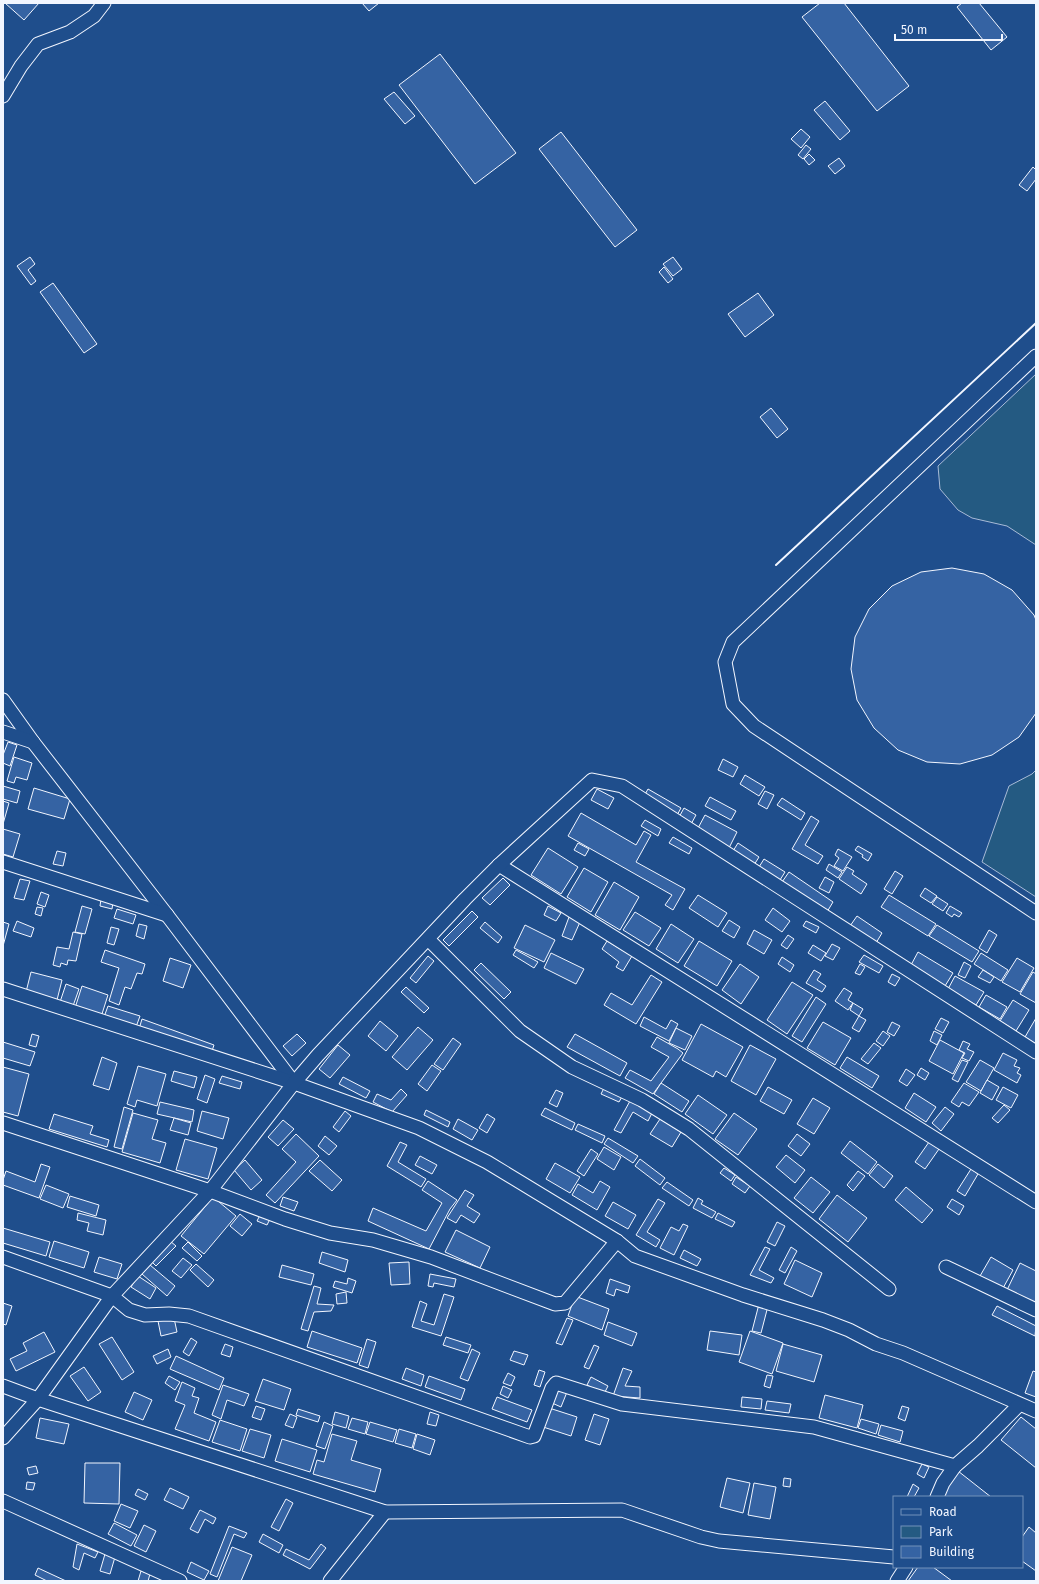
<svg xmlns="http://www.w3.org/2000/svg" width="1039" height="1584" viewBox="0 0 1039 1584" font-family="'Fira Sans',sans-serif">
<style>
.green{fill:#245a82;stroke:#a8bbd7}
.building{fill:#3563a3;stroke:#f2f6ff}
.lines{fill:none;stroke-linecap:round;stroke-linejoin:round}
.minor-casing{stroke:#f2f6ff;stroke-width:15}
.minor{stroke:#1f4e8c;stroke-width:13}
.wall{stroke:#f2f6ff;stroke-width:2}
</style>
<rect width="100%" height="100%" fill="#1f4e8c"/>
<!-- green -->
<g class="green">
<path d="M1036 374V545L1007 526 972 518 958 510 940 489 938 466Z"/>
<path d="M1036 770V897L982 862 1009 786 1032 774Z"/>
</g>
<!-- building -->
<g class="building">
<path d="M5 3H39L24 20Z"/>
<path d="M362 3H379L369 11Z"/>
<path d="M820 3H844L909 86 877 111 802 17Z"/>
<path d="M962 3H979L1007 37 991 50 957 7Z"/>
<path d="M440 54 516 153 475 184 399 85Z"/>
<path d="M394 92 415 116 405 124 384 99Z"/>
<path d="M825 101 850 131 840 140 814 110Z"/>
<path d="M801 129 810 137 801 148 791 139Z"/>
<path d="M561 132 637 230 615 247 539 149Z"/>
<path d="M806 145 811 149 803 159 798 155Z"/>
<path d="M809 154 815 160 809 165 804 159Z"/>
<path d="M839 158 845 166 835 174 828 166Z"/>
<path d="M1033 167 1036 170V179L1027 191 1019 185Z"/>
<path d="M30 257 35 264 28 270 36 281 31 285 17 266Z"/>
<path d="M673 257 682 269 673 276 663 264Z"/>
<path d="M664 267 673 279 668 283 659 272Z"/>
<path d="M53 283 97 344 84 353 40 292Z"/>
<path d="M758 293 774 315 745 337 728 314Z"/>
<path d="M771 408 788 429 777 438 760 417Z"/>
<path d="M952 568 984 574 1012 590 1034 615 1036 620V713L1019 737 992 755 960 764 927 762 898 750 874 728 857 700 851 669 855 637 869 609 892 586 921 572Z"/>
<path d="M8 742 17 745 10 766 3 763V755Z"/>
<path d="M14 757 32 763 27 780 16 777 14 783 7 781Z"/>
<path d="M723 759 738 767 733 777 718 770Z"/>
<path d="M745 775 765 787 759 796 740 784Z"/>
<path d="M3 786 20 791 17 803 3 799Z"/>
<path d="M34 788 70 799 64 819 28 809Z"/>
<path d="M597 789 614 798 608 809 591 800Z"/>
<path d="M648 789 681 808 676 817 643 798Z"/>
<path d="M765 791 774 795 767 809 758 804Z"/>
<path d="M710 797 736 811 731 820 705 806Z"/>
<path d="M782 798 805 813 801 820 777 805Z"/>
<path d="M3 801 9 803 3 824Z"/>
<path d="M684 808 696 815 690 826 678 819Z"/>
<path d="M581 813 636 845 644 831 651 835 636 862 685 889 673 910 665 905 672 895 568 836Z"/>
<path d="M705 815 737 832 729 848 697 830Z"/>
<path d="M811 816 819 821 805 845 823 856 818 864 792 849Z"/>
<path d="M645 820 661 829 658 836 641 826Z"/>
<path d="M3 829 20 834 13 857 3 854Z"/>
<path d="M673 837 692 848 689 854 669 843Z"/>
<path d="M578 843 589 849 585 856 574 850Z"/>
<path d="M738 843 759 857 754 865 733 851Z"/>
<path d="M858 846 872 854 868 861 862 857 863 855 855 850Z"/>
<path d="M548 848 578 867 561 894 531 875Z"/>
<path d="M838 849 852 857 843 871 834 866 839 858 835 855Z"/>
<path d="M57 851 66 853 63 866 53 864Z"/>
<path d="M764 859 785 872 780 880 759 867Z"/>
<path d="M829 864 842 872 838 878 826 870Z"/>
<path d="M847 867 854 871 852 874 867 884 861 894 839 879Z"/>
<path d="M584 868 608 882 591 912 567 897Z"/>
<path d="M895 871 903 876 892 894 884 889Z"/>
<path d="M789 872 833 902 827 912 782 882Z"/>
<path d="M825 877 834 882 829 893 819 888Z"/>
<path d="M503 878 510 885 490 905 482 898Z"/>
<path d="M20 879 30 881 24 900 14 898Z"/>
<path d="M614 882 639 897 620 930 595 915Z"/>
<path d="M925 888 937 896 931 903 920 896Z"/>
<path d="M41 892 49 895 45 907 37 904Z"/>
<path d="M698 895 727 913 718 927 689 908Z"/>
<path d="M889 895 936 924 928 936 881 907Z"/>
<path d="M937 897 948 904 943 911 932 904Z"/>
<path d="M101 899 113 902 112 909 100 906Z"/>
<path d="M82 906 92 909 85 934 75 932Z"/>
<path d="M548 906 561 913 556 921 544 915Z"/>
<path d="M950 906 962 913 959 917 954 914 952 917 946 913Z"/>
<path d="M37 907 43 908 41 916 35 914Z"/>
<path d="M773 908 790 921 782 932 765 920Z"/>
<path d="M117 909 136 915 133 924 114 918Z"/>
<path d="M472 911 478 917 449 946 443 940Z"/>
<path d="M635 912 661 928 649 946 623 930Z"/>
<path d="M857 916 882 933 876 943 850 926Z"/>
<path d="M569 917 580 922 572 940 562 936Z"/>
<path d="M729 920 740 927 734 938 722 931Z"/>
<path d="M17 921 34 928 31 937 13 931Z"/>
<path d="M806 921 819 927 816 933 803 926Z"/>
<path d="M3 922 9 924 3 946Z"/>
<path d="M485 922 502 937 498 943 480 928Z"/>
<path d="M139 924 147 926 144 939 136 936Z"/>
<path d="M671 924 694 939 678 963 656 949Z"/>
<path d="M525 925 555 940 544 962 514 948Z"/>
<path d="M937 925 979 951 972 962 929 936Z"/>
<path d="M111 927 119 929 114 945 107 943Z"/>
<path d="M754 930 772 940 764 954 747 944Z"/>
<path d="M989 930 997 935 987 953 979 948Z"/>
<path d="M73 932 82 934 76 961 68 960 67 965 61 963 60 967 53 965 57 947 69 949Z"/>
<path d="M788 935 794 939 787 949 781 945Z"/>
<path d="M607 941 632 956 623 971 616 967 619 962 602 949Z"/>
<path d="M699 941 732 961 717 986 684 966Z"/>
<path d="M832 944 840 948 833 960 825 956Z"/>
<path d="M813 945 826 953 821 961 808 953Z"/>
<path d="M105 950 145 964 142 974 137 973 131 989 125 987 119 1005 109 1001 119 968 101 962Z"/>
<path d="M516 950 538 962 534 968 513 955Z"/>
<path d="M918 952 953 973 945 986 911 965Z"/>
<path d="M551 953 584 969 576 984 544 968Z"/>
<path d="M981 953 1008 970 1001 981 974 964Z"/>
<path d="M864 955 883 966 879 973 859 962Z"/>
<path d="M428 956 434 961 416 983 410 978Z"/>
<path d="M782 957 794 965 790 972 778 964Z"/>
<path d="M170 958 191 965 183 988 163 981Z"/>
<path d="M1017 958 1034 968 1020 992 1002 982Z"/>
<path d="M964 962 971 966 965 978 958 975Z"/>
<path d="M481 963 511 992 504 999 474 970Z"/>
<path d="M740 964 759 977 741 1004 722 990Z"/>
<path d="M860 964 865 967 860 975 855 973Z"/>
<path d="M814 970 821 974 817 980 826 986 822 992 806 983Z"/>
<path d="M983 970 994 977 990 983 978 977Z"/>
<path d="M31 972 62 980 57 1000 26 992Z"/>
<path d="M1033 972 1036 974V1003L1020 994Z"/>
<path d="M892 974 900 978 895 986 888 982Z"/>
<path d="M651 975 662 982 636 1024 604 1005 611 993 632 1005Z"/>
<path d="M955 976 984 992 976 1005 948 989Z"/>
<path d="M792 982 813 995 787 1034 767 1020Z"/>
<path d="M66 984 79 989 73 1006 60 1002Z"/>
<path d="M82 986 108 995 101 1017 75 1008Z"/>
<path d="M406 987 429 1008 424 1013 401 992Z"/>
<path d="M844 988 852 993 848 1000 853 1003 848 1010 835 1001Z"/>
<path d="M986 995 1007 1007 1000 1019 979 1007Z"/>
<path d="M816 997 826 1004 802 1042 792 1036Z"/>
<path d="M1013 1000 1029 1010 1016 1031 1000 1021Z"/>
<path d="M853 1003 863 1009 859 1016 850 1010Z"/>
<path d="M108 1006 140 1016 136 1027 104 1017Z"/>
<path d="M859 1016 866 1020 859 1032 852 1028Z"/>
<path d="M644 1017 666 1029 671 1020 678 1024 669 1041 640 1026Z"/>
<path d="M941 1018 949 1022 943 1033 935 1029Z"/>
<path d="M1036 1018V1044L1025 1037Z"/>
<path d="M142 1019 214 1045 211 1054 139 1029Z"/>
<path d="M380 1021 398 1036 386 1051 368 1036Z"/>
<path d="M823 1022 851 1038 835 1065 807 1048Z"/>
<path d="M892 1022 900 1026 894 1036 887 1032Z"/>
<path d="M701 1024 743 1047 726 1077 716 1071 713 1077 682 1060Z"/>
<path d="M418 1027 433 1040 407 1070 392 1057Z"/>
<path d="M676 1028 692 1036 685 1050 669 1043Z"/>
<path d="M883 1031 890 1036 883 1046 876 1041Z"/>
<path d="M934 1031 942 1035 937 1045 930 1041Z"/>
<path d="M32 1034 39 1036 36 1047 29 1045Z"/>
<path d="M297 1034 306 1043 292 1056 283 1046Z"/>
<path d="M575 1034 627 1063 620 1076 567 1047Z"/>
<path d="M657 1037 678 1049 683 1053 653 1094 625 1078 630 1070 651 1081 669 1057 651 1047Z"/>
<path d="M453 1038 461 1044 443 1070 434 1064Z"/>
<path d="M940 1040 964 1053 953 1074 929 1061Z"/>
<path d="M963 1041 970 1044 967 1049 974 1052 969 1061 962 1058 965 1053 959 1050Z"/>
<path d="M3 1042 35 1052 30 1066 3 1058Z"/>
<path d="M874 1043 881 1048 868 1064 861 1059Z"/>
<path d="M338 1045 350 1055 330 1078 319 1069Z"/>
<path d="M750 1045 776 1059 756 1095 731 1081Z"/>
<path d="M1003 1053 1017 1060 1014 1066 1020 1068 1017 1073 1021 1075 1017 1083 994 1070Z"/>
<path d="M102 1057 117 1063 109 1090 93 1085Z"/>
<path d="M847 1057 879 1076 872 1088 840 1068Z"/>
<path d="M962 1060 968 1062 958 1082 952 1079Z"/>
<path d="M980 1060 994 1068 981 1091 966 1082Z"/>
<path d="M432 1065 441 1071 427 1091 418 1084Z"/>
<path d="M138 1066 166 1074 157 1106 137 1100 135 1107 127 1104Z"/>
<path d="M3 1067 29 1074 18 1116 3 1112Z"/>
<path d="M921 1068 929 1073 925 1080 917 1075Z"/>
<path d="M906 1069 915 1075 907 1086 899 1081Z"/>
<path d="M174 1071 197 1077 194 1088 171 1081Z"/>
<path d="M205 1075 215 1079 207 1103 197 1099Z"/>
<path d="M222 1076 242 1082 240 1089 219 1083Z"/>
<path d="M343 1077 370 1091 366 1098 339 1084Z"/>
<path d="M987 1080 999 1087 992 1100 980 1093Z"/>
<path d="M661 1083 689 1101 682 1112 654 1094Z"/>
<path d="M964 1083 979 1092 969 1106 962 1102 959 1107 951 1102Z"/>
<path d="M605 1086 623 1095 619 1102 601 1094Z"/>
<path d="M768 1087 792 1100 784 1114 760 1101Z"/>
<path d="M1003 1087 1018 1095 1011 1108 996 1100Z"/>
<path d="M401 1089 407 1095 392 1112 373 1102 377 1094 391 1100Z"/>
<path d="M556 1090 563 1093 557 1107 549 1103Z"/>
<path d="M914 1093 936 1107 926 1122 905 1108Z"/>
<path d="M698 1095 727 1115 713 1134 685 1114Z"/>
<path d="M813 1098 830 1108 814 1134 797 1124Z"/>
<path d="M630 1101 652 1113 648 1121 633 1112 621 1133 614 1130Z"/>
<path d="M160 1102 194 1110 192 1122 157 1114Z"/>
<path d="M1004 1105 1010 1110 998 1123 992 1118Z"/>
<path d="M124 1107 133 1110 122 1149 114 1147Z"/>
<path d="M945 1107 954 1114 941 1131 932 1123Z"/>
<path d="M545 1108 575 1123 572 1130 541 1115Z"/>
<path d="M426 1110 450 1122 448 1127 424 1115Z"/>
<path d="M202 1111 229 1118 223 1139 197 1131Z"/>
<path d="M345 1111 351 1116 339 1132 333 1127Z"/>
<path d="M133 1113 158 1120 152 1139 166 1143 160 1163 122 1152Z"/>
<path d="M734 1113 757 1129 738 1155 715 1139Z"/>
<path d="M54 1114 93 1126 90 1134 109 1140 107 1147 49 1129Z"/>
<path d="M487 1114 495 1119 487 1133 479 1128Z"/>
<path d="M174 1118 191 1123 188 1135 170 1130Z"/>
<path d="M458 1119 478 1130 472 1140 453 1129Z"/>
<path d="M660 1119 681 1132 672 1147 650 1134Z"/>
<path d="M283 1120 294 1129 278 1146 268 1137Z"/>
<path d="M578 1124 605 1136 602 1143 575 1130Z"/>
<path d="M296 1134 319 1156 275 1203 266 1195 296 1162 282 1149Z"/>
<path d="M797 1134 810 1144 801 1156 788 1146Z"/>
<path d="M325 1136 337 1146 329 1155 318 1146Z"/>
<path d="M608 1138 638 1156 633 1163 604 1144Z"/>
<path d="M185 1139 217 1148 208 1179 176 1170Z"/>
<path d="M850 1141 877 1162 868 1174 841 1153Z"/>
<path d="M400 1142 407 1145 398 1162 426 1179 421 1187 387 1166Z"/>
<path d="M929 1142 939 1149 925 1169 915 1162Z"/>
<path d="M604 1147 621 1157 614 1170 597 1159Z"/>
<path d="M591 1149 598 1154 584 1176 577 1171Z"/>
<path d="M786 1155 805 1170 795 1183 776 1167Z"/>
<path d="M420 1156 437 1165 432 1174 415 1165Z"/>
<path d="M640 1159 665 1178 660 1185 635 1166Z"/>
<path d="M245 1160 262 1180 251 1190 234 1170Z"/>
<path d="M320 1160 342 1180 332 1191 309 1171Z"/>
<path d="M555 1163 580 1177 570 1193 546 1179Z"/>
<path d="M41 1164 50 1167 39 1198 3 1185V1180L6 1171 35 1182Z"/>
<path d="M878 1164 893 1176 884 1188 869 1175Z"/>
<path d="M724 1168 735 1175 731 1181 720 1173Z"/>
<path d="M971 1169 978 1174 965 1196 957 1191Z"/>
<path d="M858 1171 865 1176 853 1191 847 1185Z"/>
<path d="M736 1177 750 1186 745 1193 732 1184Z"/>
<path d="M811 1177 830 1192 813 1213 794 1198Z"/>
<path d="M428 1181 457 1200 450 1209 429 1249 368 1221 373 1208 426 1231 442 1203 422 1190Z"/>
<path d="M600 1181 610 1187 597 1210 572 1195 578 1184 593 1193Z"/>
<path d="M667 1182 693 1200 689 1206 662 1188Z"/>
<path d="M46 1185 69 1194 63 1208 40 1199Z"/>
<path d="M906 1187 933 1210 922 1223 895 1200Z"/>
<path d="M465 1190 474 1195 467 1206 480 1214 474 1223 461 1215 456 1223 447 1218Z"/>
<path d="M837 1195 867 1218 848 1242 819 1219Z"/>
<path d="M70 1196 99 1205 96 1216 67 1207Z"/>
<path d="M213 1197 236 1216 204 1254 181 1236Z"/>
<path d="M283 1197 298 1202 294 1211 280 1206Z"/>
<path d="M698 1198 703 1201 701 1204 716 1212 712 1218 693 1208Z"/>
<path d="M658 1199 665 1203 647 1232 660 1240 656 1247 636 1235Z"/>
<path d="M952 1199 964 1206 959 1215 947 1207Z"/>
<path d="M613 1202 636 1215 628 1229 605 1216Z"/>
<path d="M78 1213 106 1220 103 1235 87 1231 89 1223 77 1220Z"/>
<path d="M718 1213 735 1222 732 1227 715 1219Z"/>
<path d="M240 1214 252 1224 242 1236 230 1226Z"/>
<path d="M260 1215 270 1219 267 1225 257 1221Z"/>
<path d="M777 1222 785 1226 775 1246 767 1242Z"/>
<path d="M683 1224 688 1226 674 1255 660 1248 671 1227 679 1231Z"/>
<path d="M3 1228 50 1242 46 1256 3 1243Z"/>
<path d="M456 1230 490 1247 480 1268 445 1252Z"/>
<path d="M54 1241 89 1252 84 1268 49 1257Z"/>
<path d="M170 1241 176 1246 156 1266 151 1261Z"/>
<path d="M188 1242 202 1256 197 1261 182 1248Z"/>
<path d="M765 1247 770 1249 759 1270 774 1278 771 1283 750 1275Z"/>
<path d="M791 1247 797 1251 785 1273 779 1270Z"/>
<path d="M684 1250 701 1259 697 1266 680 1258Z"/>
<path d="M322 1252 348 1260 345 1272 319 1263Z"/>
<path d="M99 1257 122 1264 117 1279 94 1272Z"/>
<path d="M991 1257 1013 1270 1002 1290 980 1276Z"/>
<path d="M183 1258 192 1265 181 1278 172 1271Z"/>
<path d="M795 1260 822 1273 812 1297 784 1284Z"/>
<path d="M409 1262 410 1284 391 1285 389 1263Z"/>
<path d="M1020 1263 1036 1271V1304L1007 1290Z"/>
<path d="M196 1264 214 1280 208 1287 190 1270Z"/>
<path d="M150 1265 175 1286 167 1296 142 1274Z"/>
<path d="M282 1265 314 1274 311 1285 279 1277Z"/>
<path d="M430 1274 456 1279 454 1287 434 1283 433 1287 428 1286Z"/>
<path d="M138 1276 156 1288 150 1299 131 1287Z"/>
<path d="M348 1278 356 1281 352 1293 333 1287 335 1281 347 1284Z"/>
<path d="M610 1279 630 1286 628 1293 616 1289 614 1296 606 1293Z"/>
<path d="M314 1286 321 1288 317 1304 334 1305 331 1311 314 1312 308 1331 301 1329Z"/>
<path d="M346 1292 347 1303 337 1304 336 1294Z"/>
<path d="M444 1294 454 1297 441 1336 412 1327 420 1301 427 1304 421 1321 434 1325Z"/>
<path d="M575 1296 609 1309 602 1330 568 1316Z"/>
<path d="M3 1303 12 1306 6 1325 3 1324Z"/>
<path d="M759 1304 768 1306 761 1333 752 1331Z"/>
<path d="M997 1306 1036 1326 1035 1336 992 1315Z"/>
<path d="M174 1318 177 1332 161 1336 158 1321Z"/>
<path d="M567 1318 573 1320 562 1345 556 1343Z"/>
<path d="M608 1322 637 1333 632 1346 604 1335Z"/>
<path d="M312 1331 362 1348 357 1363 307 1347Z"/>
<path d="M710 1331 742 1335 739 1355 707 1350Z"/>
<path d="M750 1331 783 1343 772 1374 739 1362Z"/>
<path d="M44 1332 55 1352 16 1371 10 1359 27 1351 23 1343Z"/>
<path d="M112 1337 134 1372 122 1380 99 1344Z"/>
<path d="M446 1337 471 1345 468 1353 443 1345Z"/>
<path d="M191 1338 197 1342 189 1356 183 1352Z"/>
<path d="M367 1339 376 1342 368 1368 359 1365Z"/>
<path d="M225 1344 233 1347 230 1357 221 1354Z"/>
<path d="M783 1344 822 1355 814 1382 776 1371Z"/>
<path d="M594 1345 599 1347 589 1369 584 1367Z"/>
<path d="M168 1349 171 1357 157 1364 153 1356Z"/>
<path d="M472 1349 480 1353 468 1381 460 1378Z"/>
<path d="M514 1351 528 1355 524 1365 510 1360Z"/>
<path d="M176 1356 224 1378 219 1390 170 1369Z"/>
<path d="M84 1367 101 1392 88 1401 70 1376Z"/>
<path d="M406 1368 424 1375 421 1386 402 1379Z"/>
<path d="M623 1368 632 1371 625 1386 640 1387V1398L613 1396Z"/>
<path d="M539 1370 545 1372 540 1387 534 1385Z"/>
<path d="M1033 1371 1036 1372V1397L1025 1393Z"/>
<path d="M508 1373 515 1377 511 1386 503 1383Z"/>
<path d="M767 1375 773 1376 770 1388 764 1386Z"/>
<path d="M169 1376 180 1382 175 1390 165 1383Z"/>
<path d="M429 1376 465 1389 461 1400 425 1387Z"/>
<path d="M591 1377 608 1386 604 1394 587 1385Z"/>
<path d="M263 1379 291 1389 284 1410 255 1401Z"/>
<path d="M182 1382 195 1388 192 1396 199 1398 194 1413 216 1422 209 1441 175 1429 185 1405 175 1401Z"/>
<path d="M223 1385 249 1394 244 1406 227 1400 221 1419 212 1415Z"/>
<path d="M503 1386 512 1390 508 1398 500 1394Z"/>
<path d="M557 1389 567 1392 561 1407 552 1403Z"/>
<path d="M134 1392 152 1400 143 1420 125 1412Z"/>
<path d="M825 1395 863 1405 857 1428 819 1418Z"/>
<path d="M497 1397 532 1410 527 1422 492 1409Z"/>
<path d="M742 1397 762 1399 761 1409 741 1407Z"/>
<path d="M767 1401 791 1404 789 1413 765 1410Z"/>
<path d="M256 1406 265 1409 261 1420 252 1417Z"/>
<path d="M902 1406 909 1408 905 1421 898 1418Z"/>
<path d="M546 1407 577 1417 571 1436 540 1426Z"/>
<path d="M298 1409 320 1416 318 1422 296 1415Z"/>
<path d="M335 1412 349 1416 346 1428 332 1424Z"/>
<path d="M430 1412 439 1415 436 1426 427 1424Z"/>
<path d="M290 1414 297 1417 293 1428 285 1425Z"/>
<path d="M594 1414 609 1419 600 1445 585 1440Z"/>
<path d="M1021 1417 1036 1429V1468L1001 1440Z"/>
<path d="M40 1418 69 1424 64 1444 36 1438Z"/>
<path d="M352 1418 368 1422 365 1434 348 1429Z"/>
<path d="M861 1419 879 1424 876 1434 858 1428Z"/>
<path d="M220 1420 247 1429 240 1451 212 1442Z"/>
<path d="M324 1422 333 1426 325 1449 316 1446Z"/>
<path d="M370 1422 397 1430 393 1442 366 1434Z"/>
<path d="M881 1425 903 1431 900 1442 878 1435Z"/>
<path d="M250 1429 271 1435 264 1458 242 1451Z"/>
<path d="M399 1429 416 1434 412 1448 395 1443Z"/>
<path d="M332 1434 357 1441 351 1460 381 1469 375 1492 313 1474 317 1460 324 1462Z"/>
<path d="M417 1434 435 1440 430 1455 413 1449Z"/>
<path d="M282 1439 317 1450 310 1472 275 1461Z"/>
<path d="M85 1463H120L119 1504 84 1503Z"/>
<path d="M922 1464 929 1467 924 1478 917 1474Z"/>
<path d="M36 1466 38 1473 29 1475 27 1468Z"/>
<path d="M958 1471 991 1497H941Z"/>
<path d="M727 1478 750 1483 743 1513 720 1507Z"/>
<path d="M784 1478 791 1479 790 1487 783 1486Z"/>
<path d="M27 1482 35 1483 33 1490 26 1489Z"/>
<path d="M754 1483 776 1487 770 1519 748 1515Z"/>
<path d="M913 1484 919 1488 914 1497H907Z"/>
<path d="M170 1488 189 1497 183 1509 164 1500Z"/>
<path d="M138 1489 148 1494 145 1500 135 1495Z"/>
<path d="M286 1499 293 1503 279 1531 271 1527Z"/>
<path d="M121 1504 138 1511 130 1528 114 1521Z"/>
<path d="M200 1510 216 1518 213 1524 205 1519 198 1533 190 1529Z"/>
<path d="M114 1523 137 1535 131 1546 108 1534Z"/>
<path d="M144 1525 156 1531 146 1552 134 1546Z"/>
<path d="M229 1526 247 1533 244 1538 234 1534 217 1577 210 1574Z"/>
<path d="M1029 1527 1036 1533V1571L1022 1561V1537Z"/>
<path d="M263 1534 283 1545 279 1553 259 1542Z"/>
<path d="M77 1544 98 1552 95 1558 84 1553 79 1570 73 1567Z"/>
<path d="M321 1544 326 1548 310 1569 283 1555 286 1549 309 1560Z"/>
<path d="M232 1547 252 1555 241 1581H218Z"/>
<path d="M105 1554 115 1557 110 1574 100 1571Z"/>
<path d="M191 1562 209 1571 204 1580 187 1572Z"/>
<path d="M918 1567H933L952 1581H908Z"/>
<path d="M38 1568 66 1581H47L35 1575Z"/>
<path d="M141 1571 150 1574 148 1581H138Z"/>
</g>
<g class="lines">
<defs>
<g id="minor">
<path d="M3 96 21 66 38 44 70 32 94 16 104 3"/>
<path d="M1036 356 733 642 725 662 733 704 754 726 1036 913"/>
<path d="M3 700 33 742 167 915 294 1083"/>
<path d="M3 732 33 742"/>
<path d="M3 862 167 915"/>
<path d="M499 865 1036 1202"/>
<path d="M428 939 520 1031 572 1067 642 1100 689 1129 889 1289"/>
<path d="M3 989 294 1083 419 1128 487 1162 617 1241 635 1256 743 1295 823 1320 849 1330 876 1344 903 1353 1036 1411"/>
<path d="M3 1123 210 1191 285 1219 330 1233 373 1240 431 1257 555 1304 565 1303 617 1241"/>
<path d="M3 1257 112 1296 129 1310 145 1315 169 1314 189 1316 530 1437 534 1436 552 1388 556 1383 622 1404 814 1427 955 1466"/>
<path d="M946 1267 1036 1310"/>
<path d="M3 1386 38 1399 385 1512 622 1510 701 1537 719 1541 894 1557"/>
<path d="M3 1438 38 1399 112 1296 210 1191 294 1083 318 1055 465 899 499 865 592 780 622 786 1036 1052"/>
<path d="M937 1497 943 1483 955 1466 978 1446 1019 1405"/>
<path d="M3 1501 180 1581"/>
<path d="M330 1581 385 1512"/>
<path d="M897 1581 906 1567"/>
</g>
</defs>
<!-- minor casing -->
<use href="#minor" class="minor-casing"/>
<!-- minor -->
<use href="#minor" class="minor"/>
<!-- wall -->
<path class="wall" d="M776 565 1036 323"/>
</g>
<!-- border -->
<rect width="1039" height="1584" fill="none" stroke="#f2f6ff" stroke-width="8"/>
<!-- legend -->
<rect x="893" y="1496" width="130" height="72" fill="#1f4e8c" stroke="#7391ba"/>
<rect x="901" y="1509" width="20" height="6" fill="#1f4e8c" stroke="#7391ba"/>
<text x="929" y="1516" font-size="12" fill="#f2f6ff">Road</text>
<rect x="901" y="1526" width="20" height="12" fill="#245a82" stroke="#7391ba"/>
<text x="929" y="1536" font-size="12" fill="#f2f6ff">Park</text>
<rect x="901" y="1546" width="20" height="12" fill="#3563a3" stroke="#7391ba"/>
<text x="929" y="1556" font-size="12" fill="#f2f6ff">Building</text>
<!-- scale -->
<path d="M895 34v6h107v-6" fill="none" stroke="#f2f6ff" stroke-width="2"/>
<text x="901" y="34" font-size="12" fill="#f2f6ff" stroke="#1f4e8c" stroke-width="3" paint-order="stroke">50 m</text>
</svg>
